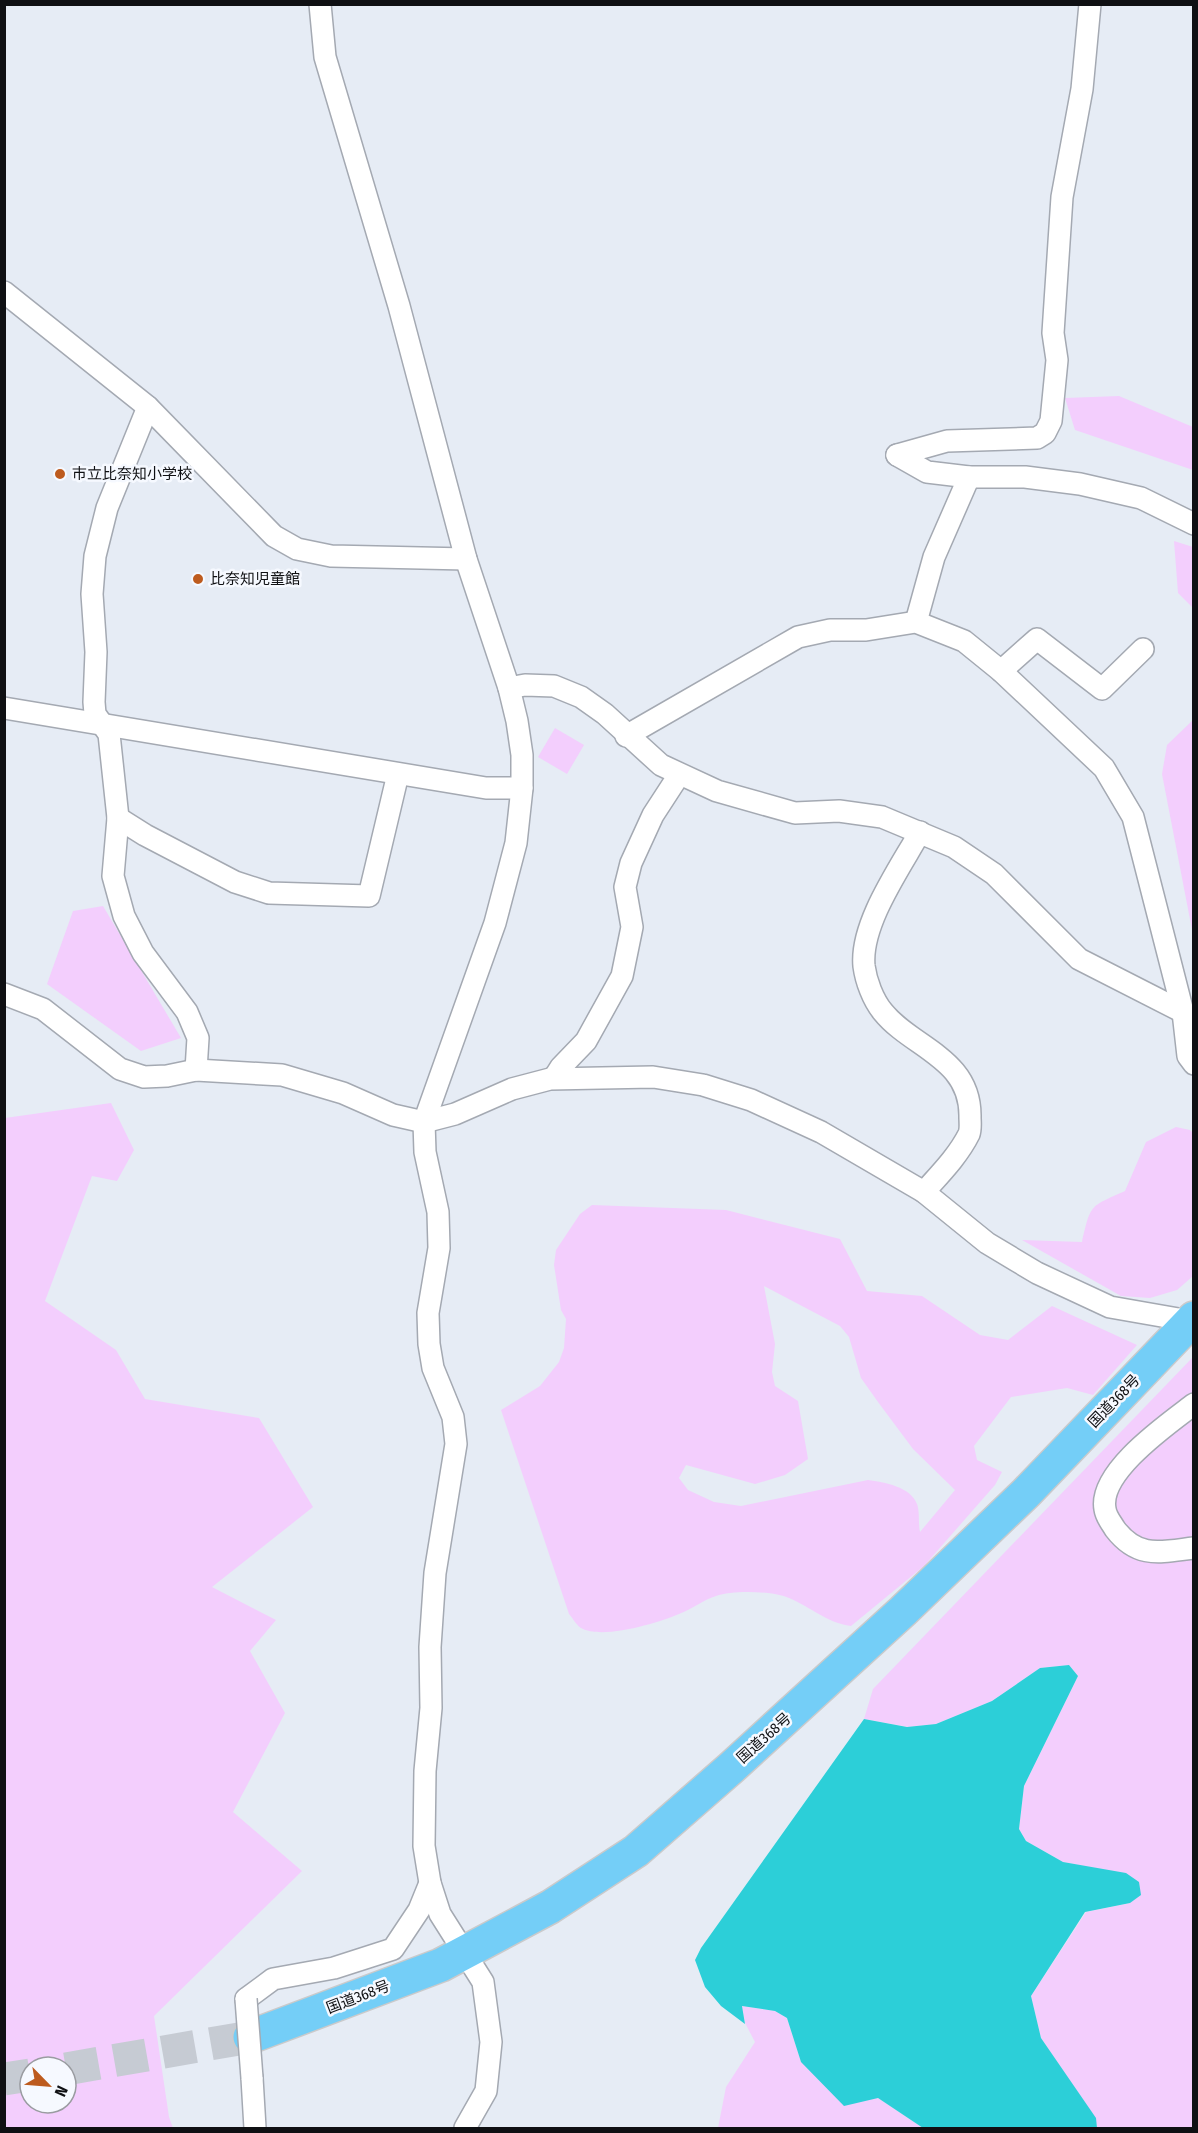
<svg xmlns="http://www.w3.org/2000/svg" width="1198" height="2133" viewBox="0 0 1198 2133" font-family="'Fira Sans Condensed','Noto Sans JP',sans-serif">
<style>
.green{fill:#f3cefd;fill-rule:evenodd}
.water{fill:#2ccfd8}
.lines{fill:none;stroke-linecap:round;stroke-linejoin:round}
.highway-tunnel{stroke:#c6cbd3;stroke-width:33;stroke-dasharray:33 16;stroke-linecap:butt}
.street-casing{stroke:#a4a9b2;stroke-width:24}
.highway-casing{stroke:#cacacb;stroke-width:36}
.street{stroke:#fff;stroke-width:21}
.highway{stroke:#74cef7;stroke-width:33}
.street-bridge-casing{stroke:#a4a9b2;stroke-width:24;stroke-linecap:butt}
.street-bridge{stroke:#fff;stroke-width:21}
.poi-dot{fill:#bd5b1e;stroke:#f6f9ff;stroke-width:2}
.labels{text-anchor:middle;dominant-baseline:central;stroke-width:5;stroke-linejoin:round;paint-order:stroke}
.poi-label{font-size:15px;fill:#0f1013;stroke:#f6f9ff;text-anchor:start}
.street-label{font-size:15px;fill:#0f1013;stroke:#f6f9ff}
</style>
<rect width="100%" height="100%" fill="#e6ecf5"/>
<!-- green -->
<g class="green">
<path d="M1119 396 1193 427V470L1075 430 1065 398Z"/>
<path d="M1174 541 1193 547V608L1178 593Z"/>
<path d="M1193 720V935L1162 774 1167 745Z"/>
<path d="M555 728 584 745 567 774 538 757Z"/>
<path d="M103 906 181 1038 141 1051 47 984 73 911Z"/>
<path d="M111 1103 134 1150 117 1181 92 1176 45 1301 116 1350 145 1399 259 1418 313 1507 212 1587 276 1620 250 1651 285 1713 233 1812 302 1871 154 2016 169 2117 173 2128H5V1118ZM30 2067H66V2103H30Z"/>
<path d="M1176 1127 1190 1130 1194 1134 1193 1276 1177 1290 1150 1298 1121 1296 1022 1240 1082 1242C1091 1204 1089 1207 1125 1191L1146 1142Z"/>
<path d="M592 1205 726 1210 840 1239 867 1291 922 1296 980 1335 1008 1340 1052 1306 1137 1345 1093 1395 1067 1388 1011 1397 974 1446 977 1460 1002 1472 995 1485 924 1566 851 1626C827 1623 811 1607 789 1598 773 1591 733 1590 716 1596 703 1600 692 1609 679 1614 658 1623 602 1640 581 1628 576 1625 573 1618 569 1614L501 1410 540 1386 559 1362 564 1348 566 1319 561 1310 554 1265 556 1250 580 1214ZM764 1286 840 1326 849 1337 861 1378 878 1402 913 1449 955 1490 920 1532C918 1524 920 1512 917 1504 911 1487 884 1482 868 1480L741 1506 714 1502 688 1490 679 1478 686 1465 755 1484 785 1475 808 1459 798 1401 775 1386 772 1372 775 1344Z"/>
<path d="M1193 1357V2128H1097L1095 2118 1041 2038 1031 1996 1086 1912 1130 1903 1126 1874 1063 1862 1026 1841 1019 1829 1024 1786 1078 1676 1069 1665 1040 1668 992 1701 936 1724 908 1727 864 1719 873 1689Z"/>
<path d="M742 2006 775 2011 787 2018 801 2062 878 2098 923 2128H718L726 2087 755 2042 745 2023Z"/>
</g>
<!-- water -->
<path class="water" d="M1069 1665 1078 1676 1024 1786 1019 1829 1026 1841 1063 1862 1126 1873 1139 1882 1141 1895 1130 1903 1085 1912 1031 1996 1041 2038 1096 2118 1097 2128H923L878 2098 844 2106 801 2062 787 2018 775 2011 742 2006 745 2024 721 2006 705 1987 695 1960 701 1948 864 1719 907 1727 936 1724 992 1701 1040 1668Z"/>
<g class="lines">
<!-- highway-tunnel -->
<g class="highway-tunnel">
<path d="M66 2069 250 2037"/>
<path d="M4 2079 30 2075"/>
</g>
<defs>
<g id="street">
<path d="M320 4 325 57 399 306 466 559 509 688 517 721 522 755V788L516 843 495 923 424 1122 425 1152 438 1212 439 1248 428 1313 429 1344 433 1368 453 1417 456 1444 435 1573 430 1647 431 1708 425 1771 424 1846 430 1883 440 1914 483 1982 491 2042 486 2091 465 2128"/>
<path d="M4 292 148 407 274 536 297 549 331 556 466 559"/>
<path d="M148 407 107 508 95 556 92 594 96 652 94 702 95 714 109 734 118 818 113 876 124 916 143 953 187 1012 198 1038 196 1070"/>
<path d="M897 455 947 441 1037 438 1045 433 1051 421 1057 360 1053 333 1062 197 1082 89 1090 4"/>
<path d="M897 455 927 472 969 477H1025L1080 484 1141 498 1194 524"/>
<path d="M916 622 934 557 969 477"/>
<path d="M1001 671 1037 639 1102 689 1143 649"/>
<path d="M509 688 525 685 554 686 581 697 605 714 661 765 717 791 795 813 839 811 882 817 954 847 994 874 1079 959 1183 1012"/>
<path d="M4 708 486 788H522"/>
<path d="M626 736 798 637 830 630H866L916 622 964 641 1001 671 1104 768 1133 817 1183 1012 1188 1056 1194 1064"/>
<path d="M118 818 145 835 235 882 269 893 369 896 398 774"/>
<path d="M920 832C900 868 860 924 864 966 866 981 873 1000 883 1012 912 1048 971 1058 970 1117 970 1122 971 1129 969 1134 958 1156 940 1174 924 1192"/>
<path d="M4 994 43 1009 120 1069 144 1077 167 1076 196 1070 282 1075 343 1093 393 1115 424 1122 455 1114 512 1089 550 1079 653 1077 703 1085 751 1100 821 1132 924 1192 987 1243 1037 1273 1110 1307 1190 1321 1192 1328"/>
<path d="M554 1078 561 1067 586 1041 622 976 632 927 625 887 631 863 653 815 679 775"/>
<path d="M1194 1404C1168 1424 1098 1472 1105 1509 1106 1517 1111 1522 1115 1529 1138 1559 1160 1552 1194 1548"/>
<path d="M246 1999 273 1979 334 1968 393 1949 419 1910 430 1883"/>
<path d="M252 2078 255 2128"/>
</g>
<path id="highway" d="M250 2037 441 1965 550 1907 636 1851 731 1768 903 1611 1026 1493 1194 1318"/>
</defs>
<!-- street casing -->
<use href="#street" class="street-casing"/>
<!-- highway casing -->
<use href="#highway" class="highway-casing"/>
<!-- street -->
<use href="#street" class="street"/>
<!-- highway -->
<use href="#highway" class="highway"/>
<defs>
<path id="street-bridge" d="M246 1999 252 2078"/>
</defs>
<!-- street-bridge casing -->
<use href="#street-bridge" class="street-bridge-casing"/>
<!-- street-bridge -->
<use href="#street-bridge" class="street-bridge"/>
</g>
<!-- markers -->
<g class="poi-dot">
<circle cx="60" cy="474" r="6"/>
<circle cx="198" cy="579" r="6"/>
</g>
<g class="labels">
<!-- poi labels -->
<g class="poi-label">
<text x="72" y="474">市立比奈知小学校</text>
<text x="210" y="579">比奈知児童館</text>
</g>
<!-- street labels -->
<g class="street-label">
<text transform="translate(1114 1401) rotate(-46)">国道368号</text>
<text transform="translate(764 1738) rotate(-42)">国道368号</text>
<text transform="translate(358 1997) rotate(-21)">国道368号</text>
</g>
</g>
<!-- border -->
<rect width="1198" height="2133" fill="none" stroke="#0f1013" stroke-width="12"/>
<!-- north arrow -->
<g transform="translate(48 2085) rotate(115)"><circle r="28" fill="#f6f9ff" stroke="#9a9ca1" stroke-width="1.5"/>
<path d="M0-4.5L10 22L0 15L-10 22Z" fill="#bd5b1e"/>
<text y="-9" font-size="16" font-weight="bold" text-anchor="middle" fill="#0f1013">N</text>
</g>
</svg>
